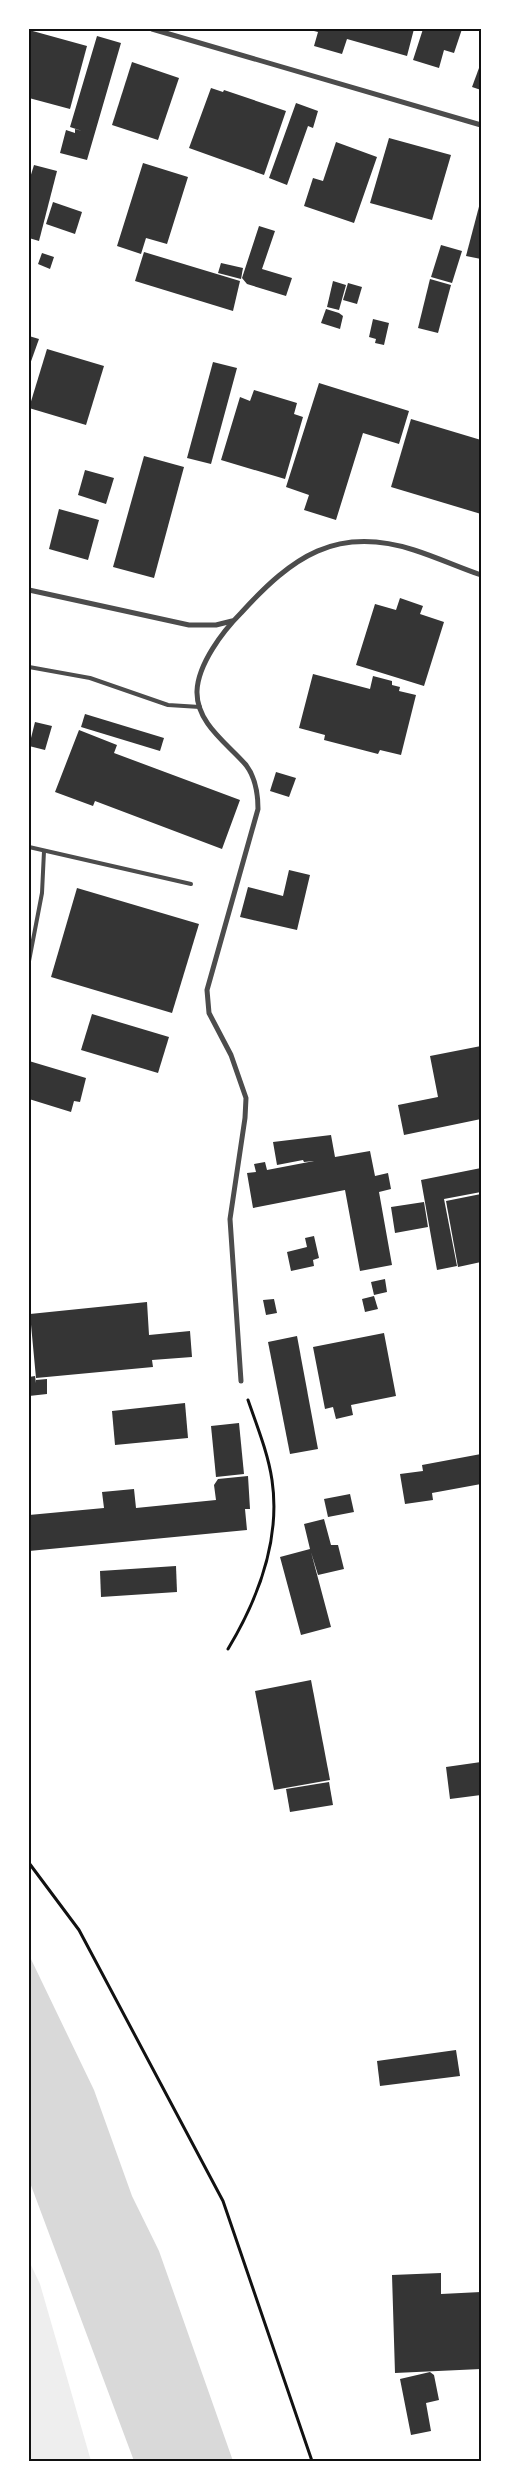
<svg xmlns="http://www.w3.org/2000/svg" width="510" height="2490" viewBox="0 0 510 2490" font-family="'Source Sans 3',sans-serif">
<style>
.green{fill:#eee}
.water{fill:#d9d9d9}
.building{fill:#353535}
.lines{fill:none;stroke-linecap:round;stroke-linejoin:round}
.path{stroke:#111;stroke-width:3}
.service{stroke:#4c4c4c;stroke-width:4}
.minor{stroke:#4c4c4c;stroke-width:5}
.neatline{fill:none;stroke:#111;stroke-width:2}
</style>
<rect width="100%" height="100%" fill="#fff"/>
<!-- green -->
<path class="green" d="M29 2261 40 2284 91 2461H29Z"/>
<!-- water -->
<path class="water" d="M29 1955 94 2090 132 2196 159 2251 233 2461H134L29 2180Z"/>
<!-- building -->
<g class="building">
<path d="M314 29H414L407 56 347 39 342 54 314 46 318 32 314 31Z"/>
<path d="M423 29H462L454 53 444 50 439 68 413 60Z"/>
<path d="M29 30 87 46 70 109 29 98Z"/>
<path d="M97 36 121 43 87 160 60 153 66 130 75 133V129L82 131 70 127Z"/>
<path d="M132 62 179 78 158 140 112 125Z"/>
<path d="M479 68 481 69V90L472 87Z"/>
<path d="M211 88 223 92 224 90 286 111 264 175 189 148Z"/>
<path d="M296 103 318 111 313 128 308 126 287 185 269 178Z"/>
<path d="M389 138 451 155 432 220 370 203Z"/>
<path d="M336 142 377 157 354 223 304 206 313 178 323 181Z"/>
<path d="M143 163 188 177 167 244 146 238 141 254 117 246Z"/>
<path d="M34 165 57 171 39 241 29 238V181Z"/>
<path d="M481 199V259L466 256Z"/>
<path d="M53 202 82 212 75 234 46 224Z"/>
<path d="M259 226 275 231 262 269 292 278 286 296 247 284 242 278Z"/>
<path d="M441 245 462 251 452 283 431 277Z"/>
<path d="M144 252 240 281 233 311 135 281Z"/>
<path d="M42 253 54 257 50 269 38 264Z"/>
<path d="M221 263 243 268 241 279 218 273Z"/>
<path d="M430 279 451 285 438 333 418 328Z"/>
<path d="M333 281 346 285 339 310 327 307Z"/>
<path d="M348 283 362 287 357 304 343 300Z"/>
<path d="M326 309 339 313 343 316 340 329 321 323Z"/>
<path d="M373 319 389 323 384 345 375 343 376 339 369 337Z"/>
<path d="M29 336 39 339 29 367Z"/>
<path d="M47 349 104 366 86 425 29 408Z"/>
<path d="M213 362 237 368 211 464 187 458Z"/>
<path d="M319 383 409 411 399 444 363 433 336 520 304 510 309 495 286 487Z"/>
<path d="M254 390 297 403 294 414 303 417 285 479 221 460 240 397 250 401Z"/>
<path d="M411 419 481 440V514L391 487Z"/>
<path d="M144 456 184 467 154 578 113 567Z"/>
<path d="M85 470 114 478 106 504 78 495Z"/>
<path d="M59 509 99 520 88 560 49 549Z"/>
<path d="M400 598 423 606 420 614 444 622 424 686 356 665 375 604 396 610Z"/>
<path d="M313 674 370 689 373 676 392 681V685L400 687 399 691 416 695 401 755 380 750 378 754 324 740 325 735 299 728Z"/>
<path d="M85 714 164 738 160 751 81 727Z"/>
<path d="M35 722 52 726 45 750 29 746Z"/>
<path d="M79 730 117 745 114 753 240 800 222 849 95 801 93 806 55 792Z"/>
<path d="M276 772 296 778 289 797 270 791Z"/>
<path d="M289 870 310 875 297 930 240 917 248 887 283 896Z"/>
<path d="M77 888 199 924 172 1013 51 977Z"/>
<path d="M92 1014 169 1037 158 1073 81 1050Z"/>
<path d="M481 1046V1119L404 1135 398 1105 438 1097 430 1056Z"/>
<path d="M29 1061 86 1078 80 1102 74 1101 71 1112 29 1099Z"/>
<path d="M331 1135 335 1157 370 1151 375 1176 388 1173 391 1189 379 1192 392 1265 360 1271 345 1190 253 1208 247 1173 256 1172 254 1164 265 1162 267 1170 314 1161 304 1162 303 1160 277 1165 273 1142Z"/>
<path d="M481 1168V1192L444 1199 457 1266 437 1270 421 1180Z"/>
<path d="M481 1194V1262L458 1267 446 1201Z"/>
<path d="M424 1202 428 1227 395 1233 391 1207Z"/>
<path d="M314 1236 319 1258 313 1260 314 1266 291 1271 287 1252 307 1247 305 1238Z"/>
<path d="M385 1279 387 1292 374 1295 371 1282Z"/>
<path d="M374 1296 378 1309 365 1312 362 1299Z"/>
<path d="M274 1299 277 1313 266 1315 263 1300Z"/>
<path d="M147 1302 149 1335 190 1331 192 1357 152 1360 153 1367 36 1378 30 1314Z"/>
<path d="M384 1333 396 1396 351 1405 353 1415 336 1419 333 1407 325 1409 313 1347Z"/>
<path d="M297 1336 318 1449 290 1454 268 1342Z"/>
<path d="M35 1376 36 1383V1380L47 1379V1394L29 1396V1377Z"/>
<path d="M185 1403 188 1438 115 1445 112 1411Z"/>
<path d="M239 1423 244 1474 216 1477 211 1426Z"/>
<path d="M481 1454V1484L432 1493 433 1500 405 1504 400 1474 423 1471 422 1465Z"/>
<path d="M248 1476 250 1509H245L247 1530 29 1551V1515L104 1508 102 1492 134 1489 136 1508 216 1500 214 1485 218 1479Z"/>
<path d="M350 1494 354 1512 328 1517 324 1499Z"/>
<path d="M324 1519 331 1545H338L344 1569 318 1575 311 1552 331 1627 301 1635 280 1557 310 1549 304 1524Z"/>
<path d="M176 1566 177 1592 101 1597 100 1571Z"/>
<path d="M311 1680 330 1780 274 1790 255 1691Z"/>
<path d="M481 1762V1795L450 1799 446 1767Z"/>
<path d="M329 1782 333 1805 290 1812 286 1789Z"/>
<path d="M456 2050 460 2076 380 2086 377 2061Z"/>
<path d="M441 2273V2294L481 2292V2369L395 2373 392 2275Z"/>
<path d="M430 2372 434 2375 439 2400 426 2403 431 2431 411 2435 400 2379Z"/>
</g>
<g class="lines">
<!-- path -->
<g class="path">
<path d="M228 1649C258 1599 281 1541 272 1480 268 1453 257 1426 248 1400"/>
<path d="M29 1863 79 1930 223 2201 312 2461"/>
</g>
<!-- service -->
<g class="service">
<path d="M29 667 90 678 168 705 200 707"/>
<path d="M29 847 191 884"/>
<path d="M29 961 42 893 44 851"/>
</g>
<!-- minor -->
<g class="minor">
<path d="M152 29 481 125"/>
<path d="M29 590 189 625H216L232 621"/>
<path d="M241 1381 230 1219 245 1118 246 1098 231 1055 209 1013 207 990 258 809C258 795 255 777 246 765 228 744 196 723 197 691 198 664 223 631 241 613 292 557 336 525 414 550 436 557 458 567 481 575"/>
</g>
</g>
<!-- border -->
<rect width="510" height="2490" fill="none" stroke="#ffffff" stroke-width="60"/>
<rect x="30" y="30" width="450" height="2430" class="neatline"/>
</svg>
